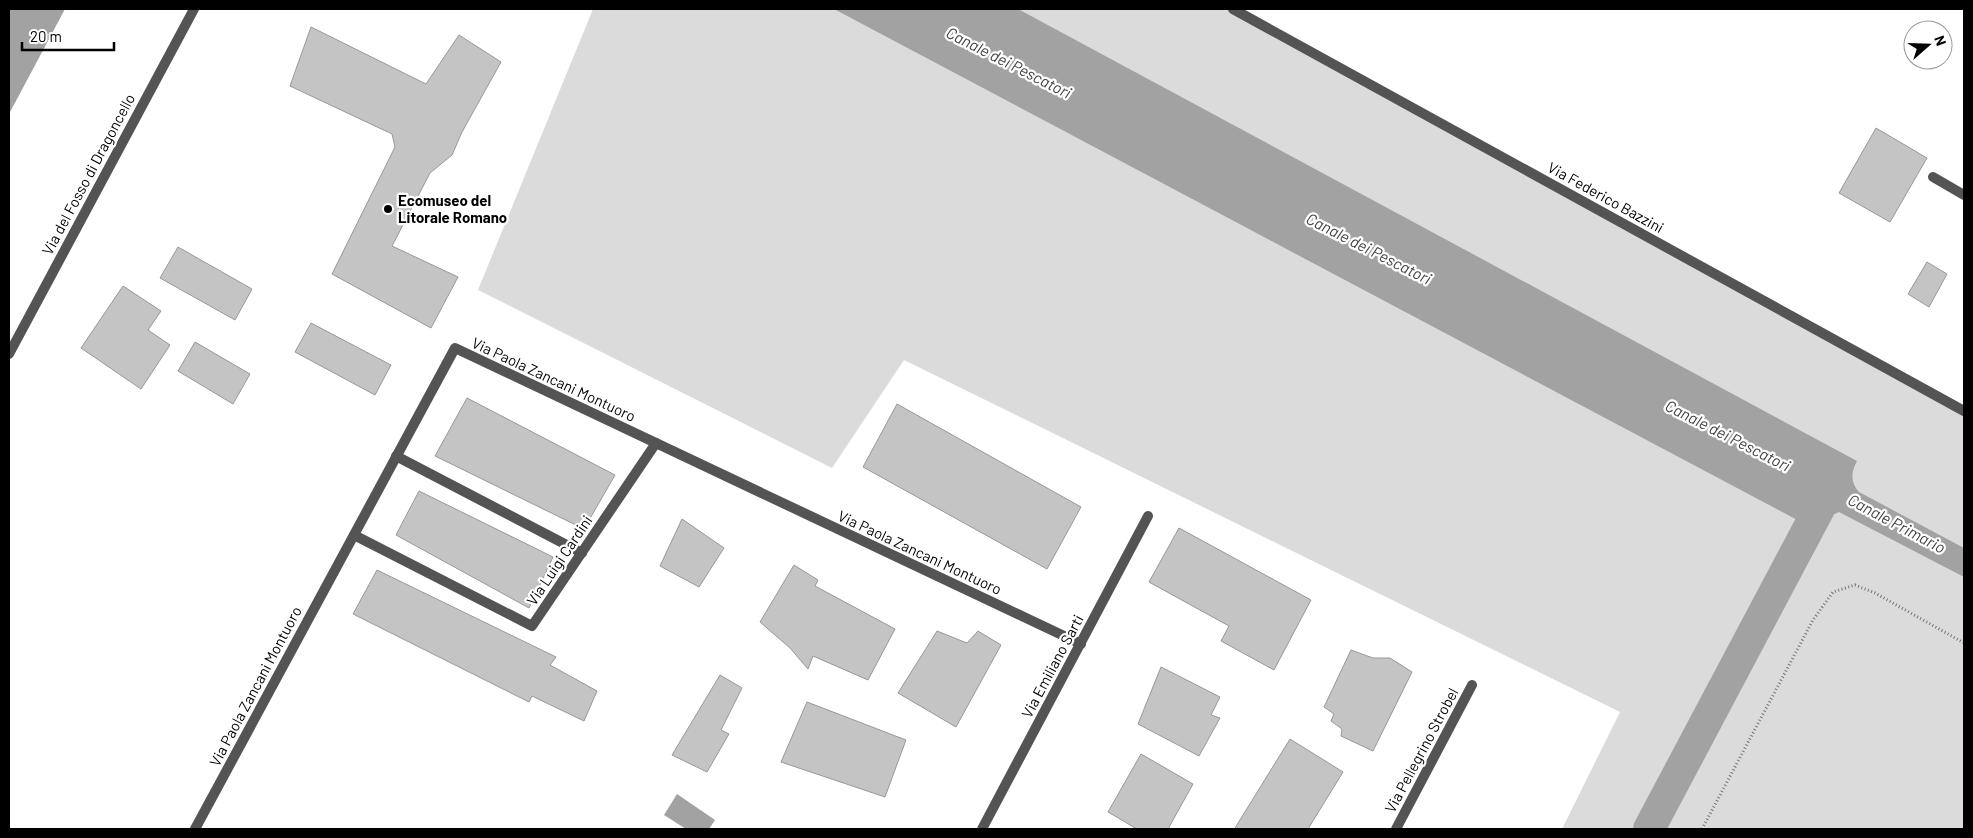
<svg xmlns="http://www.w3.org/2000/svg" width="1973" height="838" viewBox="0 0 1973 838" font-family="Barlow,sans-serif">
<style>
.green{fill:#dbdbdb}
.water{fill:#a2a2a2}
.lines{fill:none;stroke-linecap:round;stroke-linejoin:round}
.canal{stroke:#a2a2a2;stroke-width:32}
.building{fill:#c4c4c4;stroke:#989898}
.path{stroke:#767676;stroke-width:3;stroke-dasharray:1 2.5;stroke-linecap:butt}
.minor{stroke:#545454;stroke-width:10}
.tertiary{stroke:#545454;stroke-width:10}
.poi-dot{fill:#000;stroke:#fff;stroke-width:2}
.labels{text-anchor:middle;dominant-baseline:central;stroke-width:4.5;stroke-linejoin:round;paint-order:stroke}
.street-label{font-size:15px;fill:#000;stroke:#fff}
.poi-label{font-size:15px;font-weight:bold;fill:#000;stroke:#fff;text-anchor:start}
.water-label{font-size:16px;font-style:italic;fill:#434343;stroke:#fff}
</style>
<rect width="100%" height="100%" fill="#fff"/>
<!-- green -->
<path class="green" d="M593 9H1233L1964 411V829H1562L1620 712 904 360 832 468 478 290Z"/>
<!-- water -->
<g class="water">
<path d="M9 9H65L9 114Z"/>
<path d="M834 9H1018L1857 461C1851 472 1850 482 1859 492L1964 548V577L1839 512 1828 517 1820 532Z"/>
<path d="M677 794 715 820 709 829H686L664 815Z"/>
</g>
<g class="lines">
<!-- canal -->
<path class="canal" d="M1649 829 1830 488"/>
</g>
<!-- building -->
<g class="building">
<path d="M311 27 426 84 459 35 501 62 462 132 452 155 430 173 392 246 458 277 431 328 332 274 395 147 392 134 290 86Z"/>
<path d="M1876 128 1927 158 1890 222 1839 193Z"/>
<path d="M178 247 252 289 235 320 160 278Z"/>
<path d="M1927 262 1947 274 1929 307 1908 294Z"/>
<path d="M123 286 161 311 148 330 170 345 141 389 81 348Z"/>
<path d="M311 323 391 365 375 395 295 352Z"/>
<path d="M195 342 250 374 233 404 178 371Z"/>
<path d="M467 398 615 475 584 529 435 456Z"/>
<path d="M897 404 1081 507 1047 569 863 467Z"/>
<path d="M419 491 553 557 529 608 396 535Z"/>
<path d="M682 519 724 548 699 587 660 566Z"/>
<path d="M1179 528 1311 600 1274 670 1221 641 1229 626 1149 582Z"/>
<path d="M794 565 818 580 815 586 895 629 868 680 813 656 808 669 790 648 760 622Z"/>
<path d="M377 570 556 657 550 665 597 691 584 721 532 696 529 702 353 614Z"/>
<path d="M937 631 967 643 978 631 1001 645 956 727 898 693Z"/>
<path d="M1351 650 1373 658H1390L1412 672 1373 751 1341 736 1342 729 1331 721 1334 714 1324 707Z"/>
<path d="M1161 667 1220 697 1211 715 1220 718 1199 756 1138 724Z"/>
<path d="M720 675 742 688 721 730 729 734 707 772 672 755Z"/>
<path d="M807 702 906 740 885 797 781 762Z"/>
<path d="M1290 739 1343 772 1308 829H1237L1235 828Z"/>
<path d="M1141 754 1193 784 1168 829H1137L1108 812Z"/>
</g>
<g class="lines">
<!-- path -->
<path class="path" d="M1702 829 1813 620 1833 592 1855 585 1875 593 1964 643"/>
<!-- minor -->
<g class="minor">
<path d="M1233 9 1964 411"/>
<path d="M1933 177 1964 195"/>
<path d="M396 456 582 553"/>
<path d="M354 535 532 626 656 443"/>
<path d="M195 829 455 348 1081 644"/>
<path d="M982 829 1148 516"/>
<path d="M1396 829 1472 685"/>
</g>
<!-- tertiary -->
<path class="tertiary" d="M9 354 194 9"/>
</g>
<!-- markers -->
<circle class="poi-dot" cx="388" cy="209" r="5"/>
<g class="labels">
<!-- street labels -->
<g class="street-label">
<text transform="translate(88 174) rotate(-62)">Via del Fosso di Dragoncello</text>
<text transform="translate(1606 197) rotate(29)">Via Federico Bazzini</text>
<text transform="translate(554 379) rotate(25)">Via Paola Zancani Montuoro</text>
<text transform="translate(920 552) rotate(25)">Via Paola Zancani Montuoro</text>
<text transform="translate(559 560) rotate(-56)">Via Luigi Cardini</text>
<text transform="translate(1052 666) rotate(-62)">Via Emiliano Sarti</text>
<text transform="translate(255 686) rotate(-62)">Via Paola Zancani Montuoro</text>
<text transform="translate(1421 750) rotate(-62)">Via Pellegrino Strobel</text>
</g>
<!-- poi labels -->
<g class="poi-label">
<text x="398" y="200">Ecomuseo del<tspan x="398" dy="17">Litorale Romano</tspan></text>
</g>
<!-- water labels -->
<g class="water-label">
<text transform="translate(1009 62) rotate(27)">Canale dei Pescatori</text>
<text transform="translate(1369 248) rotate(27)">Canale dei Pescatori</text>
<text transform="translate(1728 435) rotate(27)">Canale dei Pescatori</text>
<text transform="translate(1897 523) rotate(28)">Canale Primario</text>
</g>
</g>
<!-- border -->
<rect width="1973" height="838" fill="none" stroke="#000000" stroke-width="20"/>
<!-- north arrow -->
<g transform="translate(1928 45) rotate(70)"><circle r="24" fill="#ffffff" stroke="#999999"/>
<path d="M0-4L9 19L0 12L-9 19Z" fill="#000000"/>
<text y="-8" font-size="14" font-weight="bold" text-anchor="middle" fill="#000000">N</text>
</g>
<!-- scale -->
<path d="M22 42v8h92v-8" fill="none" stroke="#000000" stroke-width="2.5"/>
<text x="30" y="42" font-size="15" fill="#000000" stroke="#ffffff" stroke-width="4" paint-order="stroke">20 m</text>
</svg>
